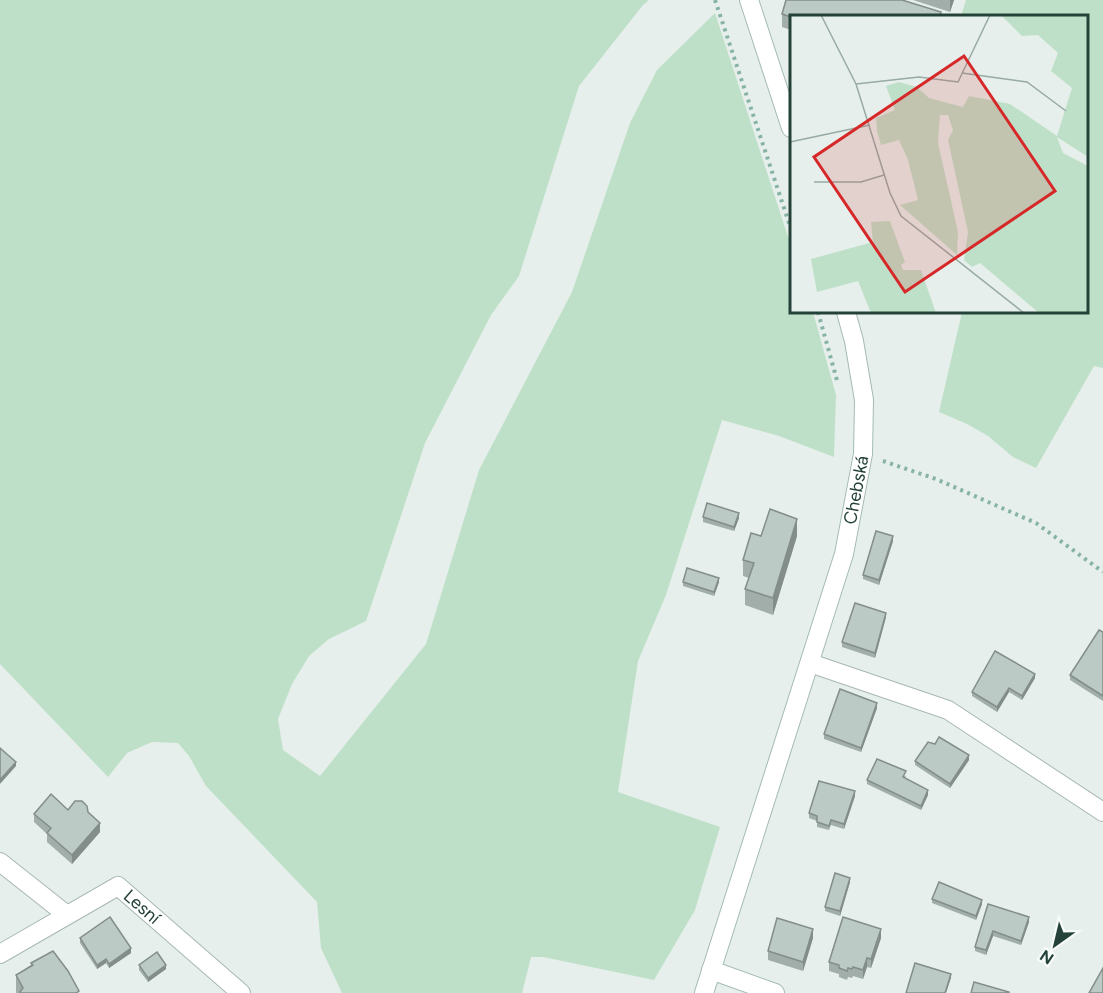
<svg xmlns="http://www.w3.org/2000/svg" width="1103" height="993" viewBox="0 0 1103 993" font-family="Figtree,sans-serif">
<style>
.green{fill:#bfe0c8}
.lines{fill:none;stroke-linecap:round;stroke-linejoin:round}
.street-casing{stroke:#a8b8b2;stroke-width:20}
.secondary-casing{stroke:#a4bbb3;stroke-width:20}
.path{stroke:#86b3a5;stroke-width:4;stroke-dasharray:3 4.5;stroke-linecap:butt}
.street{stroke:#fff;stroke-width:18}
.secondary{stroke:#fff;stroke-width:18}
.wall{fill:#a1aea9}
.shaded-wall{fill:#838d89}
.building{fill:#bbcac4;stroke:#838d89;stroke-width:1.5}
.labels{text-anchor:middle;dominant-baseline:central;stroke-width:4.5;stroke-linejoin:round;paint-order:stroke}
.street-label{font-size:18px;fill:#24423a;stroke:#f7fbf9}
.inset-road{fill:none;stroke:#98aaa4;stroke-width:1.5}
.view{fill:#d62828;fill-opacity:0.15;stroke:#d62828;stroke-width:3}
.inset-edge{fill:none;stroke:#24423a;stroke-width:3}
</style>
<rect width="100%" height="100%" fill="#e6efeb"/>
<!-- green -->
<g class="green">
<path d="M0 0H649L643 5 579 86 519 276 491 315 425 443 366 621 329 639 309 656 292 684 278 719 283 750 320 776 426 644 479 470 572 292 630 123 657 70 715 13 791 246V312H813L836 395 834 457 779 436 722 420 666 595 638 661 618 792 720 827 695 910 654 980 543 957H531L522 993H342L321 948 317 902 206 786 189 756 178 743 152 742 127 753 108 777 0 664Z"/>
<path d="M966 0H1103V368L1094 366 1036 468 1013 457 988 436 967 424 939 412 962 312H1086V16H961Z"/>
</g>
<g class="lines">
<defs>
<g id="street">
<path d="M810 663 948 710 1103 812"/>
<path d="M0 862 67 915"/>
<path id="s1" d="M0 954 118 886 241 993"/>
</g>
<g id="secondary">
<path d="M749 0 791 128"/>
<path d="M711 970 775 993"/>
<path id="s2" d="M704 993 844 554 863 454 864 400 854 341 846 312"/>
</g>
</defs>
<!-- street casing -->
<use href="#street" class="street-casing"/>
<!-- secondary casing -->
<use href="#secondary" class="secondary-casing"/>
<!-- path -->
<g class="path">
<path d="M715 0 791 229"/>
<path d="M818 312 838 384"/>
<path d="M883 461 936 479 1036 523 1103 572"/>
</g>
<!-- street -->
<use href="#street" class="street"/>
<!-- secondary -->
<use href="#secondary" class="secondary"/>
</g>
<!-- wall -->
<g class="wall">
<path d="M913 0H954L950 12Z"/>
<path d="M782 14 941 16H791V30L782 27Z"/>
<path d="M703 517 739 518 734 531 703 522Z"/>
<path d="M761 536H797L773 615 745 605V589L749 578 743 576V560Z"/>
<path d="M893 541 879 585 863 579V575Z"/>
<path d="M683 582H719L714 596 683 586Z"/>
<path d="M886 617 875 658 842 647V642Z"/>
<path d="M1103 632V701L1070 680V675Z"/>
<path d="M1035 678 1022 700 1009 692 997 712 972 696V692Z"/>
<path d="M877 708 861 752 824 739V734Z"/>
<path d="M969 760 950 788 915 765V761Z"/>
<path d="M906 776 905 778 928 795 921 810 867 784V780Z"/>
<path d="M855 796 844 829 831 825 829 830 817 827V821L809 818V813Z"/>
<path d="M68 810 88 812 100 832 72 864 47 842V834L34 822V814Z"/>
<path d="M850 882 840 916 825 911V907Z"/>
<path d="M932 899 982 904 976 920 932 903Z"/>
<path d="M988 904 1029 922 1021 945 993 936 986 955 975 951V947Z"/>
<path d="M80 938 131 953 109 968 106 963 97 969 80 943Z"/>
<path d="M813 938 803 971 768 960V951Z"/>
<path d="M881 938 871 968 867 967 863 979 853 976 852 978 848 977 847 980 839 977V974L829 971V962Z"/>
<path d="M31 963 79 993H16V975L31 965Z"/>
<path d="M139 965 166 969 148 982 139 970Z"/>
</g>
<!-- shaded-wall -->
<g class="shaded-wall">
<path d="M950 0H954L950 12Z"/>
<path d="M739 513V518L734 531V527Z"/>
<path d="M797 519V536L773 615V598Z"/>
<path d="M893 536V541L879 585V580Z"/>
<path d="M719 578V582L714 596V592Z"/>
<path d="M886 613V617L875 658V653Z"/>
<path d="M1035 674V678L1022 700V696Z"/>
<path d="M1009 688V692L997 712V707Z"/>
<path d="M877 703V708L861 752V748Z"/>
<path d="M969 755V760L950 788V784Z"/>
<path d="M16 762V766L0 784V780Z"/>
<path d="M928 790V795L921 810V806Z"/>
<path d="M855 791V796L844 829V824Z"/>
<path d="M100 823V832L72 864V855Z"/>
<path d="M850 878V882L840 916V911Z"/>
<path d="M982 900V904L976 920V916Z"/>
<path d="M1029 917V922L1021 945V941Z"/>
<path d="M813 929V938L803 971V962Z"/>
<path d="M881 929V938L871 968V959Z"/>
<path d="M993 931V936L986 955V950Z"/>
<path d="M131 948V953L109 968V964Z"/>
<path d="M867 958V967L863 979V970Z"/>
<path d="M106 959V963L97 969V965Z"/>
<path d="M166 965V969L148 982V978Z"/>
<path d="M951 974V978L946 993H945Z"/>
</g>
<!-- building -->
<g class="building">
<path d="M786 0H902L941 12 940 16 791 17 782 14Z"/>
<path d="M707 503 739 513 734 527 703 517Z"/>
<path d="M770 509 797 519 773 598 745 589 754 563 743 560 751 533 761 536Z"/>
<path d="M876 531 893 536 879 580 863 575Z"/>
<path d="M687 568 719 578 714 592 683 582Z"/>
<path d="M855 603 886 613 875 653 842 642Z"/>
<path d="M1099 630 1103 632V696L1070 675Z"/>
<path d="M995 651 1035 674 1022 696 1009 688 997 707 972 692Z"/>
<path d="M840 689 877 703 861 748 824 734Z"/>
<path d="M939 737 969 755 950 784 915 761 928 742 935 744Z"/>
<path d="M0 748 16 762 0 780Z"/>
<path d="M877 759 906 771 903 777 928 790 921 806 867 780Z"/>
<path d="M819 781 855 791 844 824 831 820 829 826 817 822V816L809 813Z"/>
<path d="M51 794 68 810 75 801H82L87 806 88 812 100 823 72 855 47 833 51 828 34 814Z"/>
<path d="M835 873 850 878 840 911 825 907Z"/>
<path d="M939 882 982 900 976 916 932 899Z"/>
<path d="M988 904 1029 917 1021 941 993 931 986 950 975 947Z"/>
<path d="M110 917 131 948 109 964 106 959 97 965 80 938Z"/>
<path d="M843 917 881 929 871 959 867 958 863 970 853 967 852 969 848 968 847 971 839 968V965L829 962Z"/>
<path d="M777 918 813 929 803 962 768 951Z"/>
<path d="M53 951 68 971 79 991 76 993H20V992L23 988 16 975 33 965 31 963Z"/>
<path d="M157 952 166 965 148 978 139 965Z"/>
<path d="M915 963 951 974 945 993H906Z"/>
<path d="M1103 968V993H1089Z"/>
<path d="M974 982 1009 992V993H971Z"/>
</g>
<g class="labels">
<!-- street labels -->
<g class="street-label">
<text stroke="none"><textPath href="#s2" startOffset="526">Chebská</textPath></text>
<text stroke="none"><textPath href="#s1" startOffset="168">Lesní</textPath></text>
</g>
</g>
<!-- overview -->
<g transform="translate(790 15)">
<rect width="298" height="298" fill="#e6efeb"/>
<path d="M211 0H298V142L267 122 273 138 298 151V298H249L190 248 182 252 174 245 178 217 158 125 163 115 158 100H150L148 128 168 217 167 240 110 190 128 185 118 145 109 125 91 130 87 116 86 103 105 95 96 71 109 67 127 72 139 83 173 92 179 81 220 89 267 121 282 73 261 56 268 38 248 20 232 21ZM100 206 115 247 111 250 113 255H131L146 298H81L68 266 27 277 21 244 83 227 81 207Z" fill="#bfe0c8"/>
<path class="inset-road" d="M31 0 66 69 100 178 111 201 234 298M172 58 237 67 276 96M66 69 129 62 168 67 200 0M0 127 80 110M24 167H71L94 160"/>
<path class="view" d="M174 41 265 176 115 277 24 142Z"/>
<rect width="298" height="298" class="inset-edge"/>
</g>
<!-- north arrow -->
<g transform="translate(1055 945) rotate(214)" stroke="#f7fbf9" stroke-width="4.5" paint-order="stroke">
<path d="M0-4.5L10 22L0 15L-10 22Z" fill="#24423a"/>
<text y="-9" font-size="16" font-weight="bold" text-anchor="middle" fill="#24423a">N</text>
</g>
</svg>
